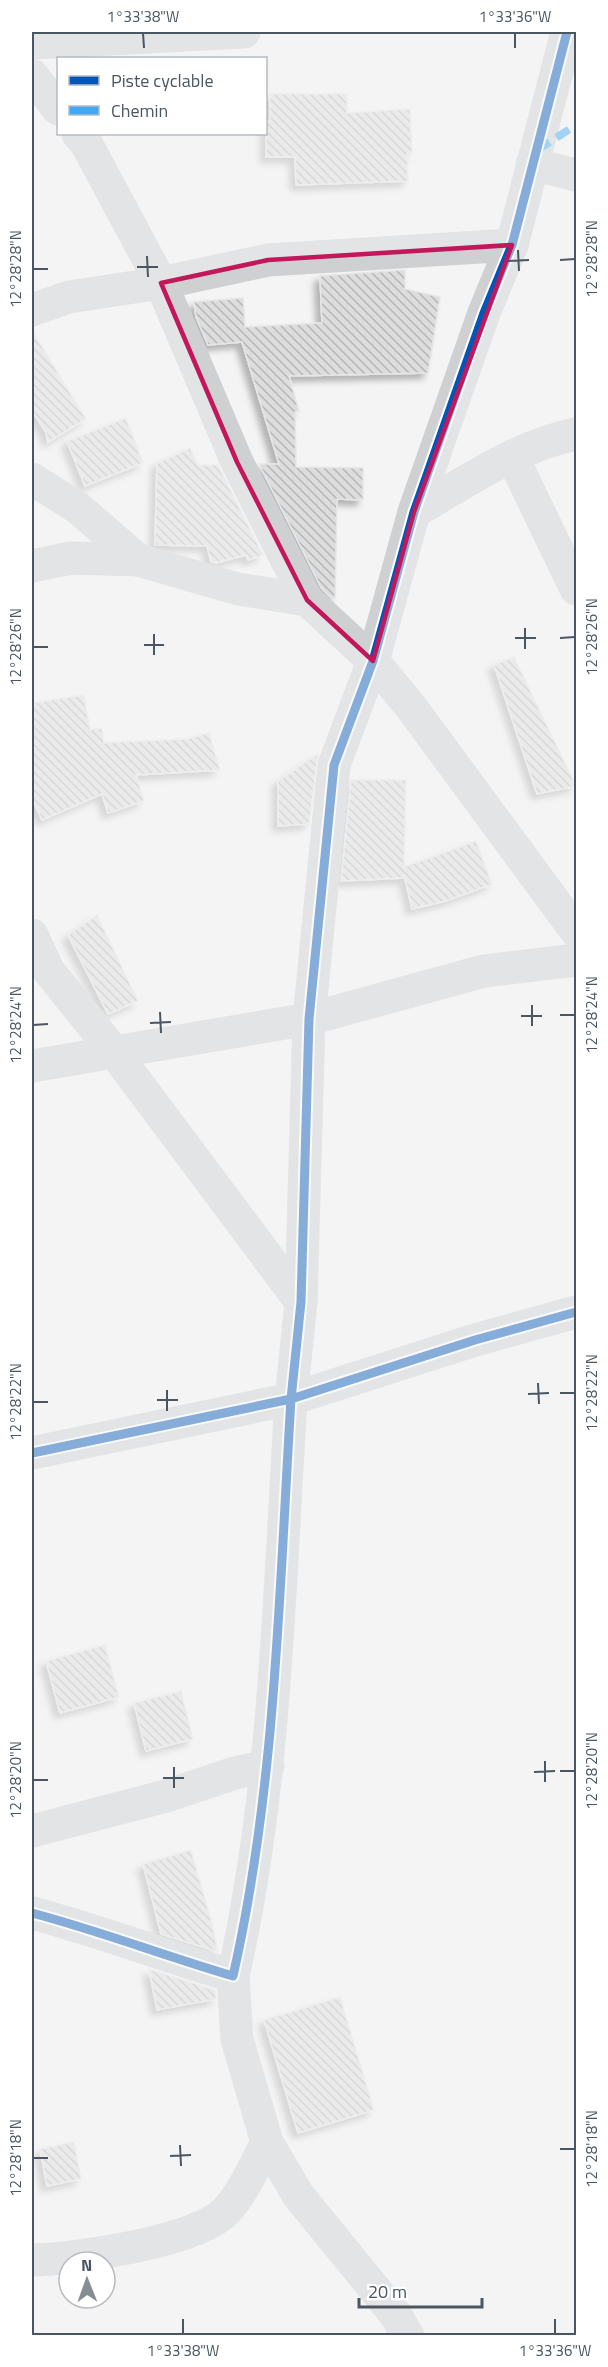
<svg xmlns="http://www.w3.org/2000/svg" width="608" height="2367" viewBox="0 0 608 2367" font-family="'Titillium Web',sans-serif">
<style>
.building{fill:url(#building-back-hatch);stroke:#e5e6e7;stroke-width:1.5;filter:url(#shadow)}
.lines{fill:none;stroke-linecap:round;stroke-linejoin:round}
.minor{stroke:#ced0d2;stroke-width:33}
.quiet{stroke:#3fa9f5;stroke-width:8;stroke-dasharray:15 8;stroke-linecap:butt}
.cycleway-casing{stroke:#fff;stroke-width:13}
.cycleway{stroke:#0057b8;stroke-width:9}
.marked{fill:none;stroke:#c2185b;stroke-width:4.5;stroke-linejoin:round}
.ticks{fill:none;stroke:#4a5661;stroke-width:2}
.neatline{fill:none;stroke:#4a5661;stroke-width:2}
.ticks-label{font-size:15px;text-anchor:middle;fill:#4a5661}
</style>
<defs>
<pattern id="building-back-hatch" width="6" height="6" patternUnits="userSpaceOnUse" patternTransform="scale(1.5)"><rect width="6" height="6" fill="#ddddde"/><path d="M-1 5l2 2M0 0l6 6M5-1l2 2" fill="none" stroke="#b5b6b7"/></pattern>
<filter id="shadow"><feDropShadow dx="-5.5" dy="5.5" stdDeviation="3" flood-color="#0004"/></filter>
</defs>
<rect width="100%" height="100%" fill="#f4f4f4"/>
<!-- building -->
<g class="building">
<path d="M270 94H347V113L410 109 412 154H407L408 181 296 185 295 157H266V121H270Z"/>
<path d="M405 270V289L440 297 428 373 289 376 299 411 295 412 296 467 363 468V500L337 499 335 598H332L322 589 259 464H279L242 342 208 345 196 317 194 302 243 298 245 327 322 323 320 276Z"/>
<path d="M32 330 86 419 48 442 46 432 32 411Z"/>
<path d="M126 418 143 463 85 486 67 441Z"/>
<path d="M190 448 198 465H218L263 555 248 560 246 555 216 563 211 562 207 546 155 545 157 463Z"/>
<path d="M514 657 576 786 537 794 494 665Z"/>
<path d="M84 695 90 730 102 728 104 743 186 739 209 733 220 770 136 775 144 801 108 813 102 794 42 820 32 798V703Z"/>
<path d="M318 754 309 824 278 826V781Z"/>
<path d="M351 780H406L404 867 476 841 492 884 446 901 412 909 404 874V878L341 881Z"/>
<path d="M97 915 138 1001 108 1014 68 935Z"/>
<path d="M105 1645 119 1697 60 1713 46 1661Z"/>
<path d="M181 1691 193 1739 146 1751 134 1703Z"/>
<path d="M191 1850 213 1927 218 1952 161 1934 143 1864Z"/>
<path d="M149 1969 215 1990 216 1999 157 2010Z"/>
<path d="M340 1997 374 2110 298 2133 264 2020Z"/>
<path d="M74 2142 81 2179 47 2186 40 2149Z"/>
</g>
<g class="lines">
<!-- minor -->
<g class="minor">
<path d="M32 43 244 32"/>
<path d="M32 75 58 109"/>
<path d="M78 134 86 143 161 283 237 462 307 600 373 661 411 707 576 931"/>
<path d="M532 164 576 175"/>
<path d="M32 310 69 297 161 283 268 260 512 245"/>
<path d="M512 456 576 589"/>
<path d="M32 479 78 508 138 560"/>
<path d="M414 512C466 482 517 446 576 434"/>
<path d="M32 566 71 558 138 560 238 589 307 600"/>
<path d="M32 935 48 970 115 1053 301 1302"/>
<path d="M32 1066 309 1019 484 971 576 960"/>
<path d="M32 1453 291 1399 301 1302 309 1019 334 765 373 661 414 512 484 313 512 245 567 32"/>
<path d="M32 1831 166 1796 235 1773 268 1766"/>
<path d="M32 1913C100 1931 165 1956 233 1976 276 1787 279 1592 291 1399L475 1340 576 1312"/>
<path d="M233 1976 237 2039 267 2142 298 2195 395 2314 408 2336"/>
<path d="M32 2260C74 2259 199 2242 227 2210 244 2191 255 2165 267 2142"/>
</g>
<!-- quiet -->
<path class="quiet" d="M537 150 576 125"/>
<defs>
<g id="cycleway">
<path d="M32 1453 291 1399 301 1302 309 1019 334 765 373 661 414 512 484 313 512 245 567 32"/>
<path d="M32 1913C100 1931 165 1956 233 1976 276 1787 279 1592 291 1399L475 1340 576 1312"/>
</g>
</defs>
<!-- cycleway casing -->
<use href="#cycleway" class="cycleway-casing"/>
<!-- cycleway -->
<use href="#cycleway" class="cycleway"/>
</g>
<!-- marked area -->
<path d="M0 0H608V2367H0ZM512 245 414 512 373 661 307 600 237 462 161 283 268 260Z" fill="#f4f4f4" fill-opacity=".55" fill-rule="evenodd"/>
<path class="marked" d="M512 245 414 512 373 661 307 600 237 462 161 283 268 260Z"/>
<!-- ticks -->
<path class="ticks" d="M143 33 144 48M515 33V48M518 250 519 271M147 256 148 277M560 260 575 259M508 261 529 260M137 267H158M33 269H48M525 628V649M154 634V655M515 638H536M560 638 575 637M144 645H164M33 647H48M532 1005V1026M160 1012 161 1033M560 1015H575M521 1016H542M150 1023 171 1022M33 1025 48 1024M538 1383 539 1404M167 1390V1411M560 1393H575M528 1394 549 1393M157 1400H178M33 1402H48M545 1761V1782M174 1767V1788M560 1771H575M534 1772 555 1771M163 1778H184M33 1780H48M180 2145 181 2166M560 2149H575M170 2156 191 2155M33 2158H48M183 2319V2334M555 2319V2334"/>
<!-- border -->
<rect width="608" height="2367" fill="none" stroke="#ffffff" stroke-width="66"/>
<!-- legend -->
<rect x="57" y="57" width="210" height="78" fill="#ffffff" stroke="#b7bbc0" stroke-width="1.5"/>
<rect x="69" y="76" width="30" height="9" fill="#0057b8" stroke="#b7bbc0" stroke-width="1.5"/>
<text x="111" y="87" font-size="18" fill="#4a5661">Piste cyclable</text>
<rect x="69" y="106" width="30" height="9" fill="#3fa9f5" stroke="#b7bbc0" stroke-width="1.5"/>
<text x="111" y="117" font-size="18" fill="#4a5661">Chemin</text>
<!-- north arrow -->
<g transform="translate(87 2280) rotate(359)"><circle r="28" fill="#ffffff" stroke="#b7bbc0" stroke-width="1.5"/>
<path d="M0-4.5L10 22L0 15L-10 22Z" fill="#868d94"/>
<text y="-9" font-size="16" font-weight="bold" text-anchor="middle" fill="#4a5661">N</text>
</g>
<!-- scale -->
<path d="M359 2298v9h123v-9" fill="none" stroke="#4a5661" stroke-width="3"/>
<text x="368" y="2298" font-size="18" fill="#4a5661" stroke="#ffffff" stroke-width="4.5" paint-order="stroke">20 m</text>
<rect x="33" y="33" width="542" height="2301" class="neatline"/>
<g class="ticks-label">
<text x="143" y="22">1°33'38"W</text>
<text x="515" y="22">1°33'36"W</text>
<text transform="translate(592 259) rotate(-90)" y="5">12°28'28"N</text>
<text transform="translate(16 269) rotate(-90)" y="5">12°28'28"N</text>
<text transform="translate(592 637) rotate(-90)" y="5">12°28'26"N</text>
<text transform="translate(16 647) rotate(-90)" y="5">12°28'26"N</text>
<text transform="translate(592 1015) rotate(-90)" y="5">12°28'24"N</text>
<text transform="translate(16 1025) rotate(-90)" y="5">12°28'24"N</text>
<text transform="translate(592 1393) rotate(-90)" y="5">12°28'22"N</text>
<text transform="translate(16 1402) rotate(-90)" y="5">12°28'22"N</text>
<text transform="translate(592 1771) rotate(-90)" y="5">12°28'20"N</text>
<text transform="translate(16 1780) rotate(-90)" y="5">12°28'20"N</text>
<text transform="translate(592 2149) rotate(-90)" y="5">12°28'18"N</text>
<text transform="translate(16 2158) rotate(-90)" y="5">12°28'18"N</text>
<text x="183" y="2356">1°33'38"W</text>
<text x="555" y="2356">1°33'36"W</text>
</g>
</svg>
